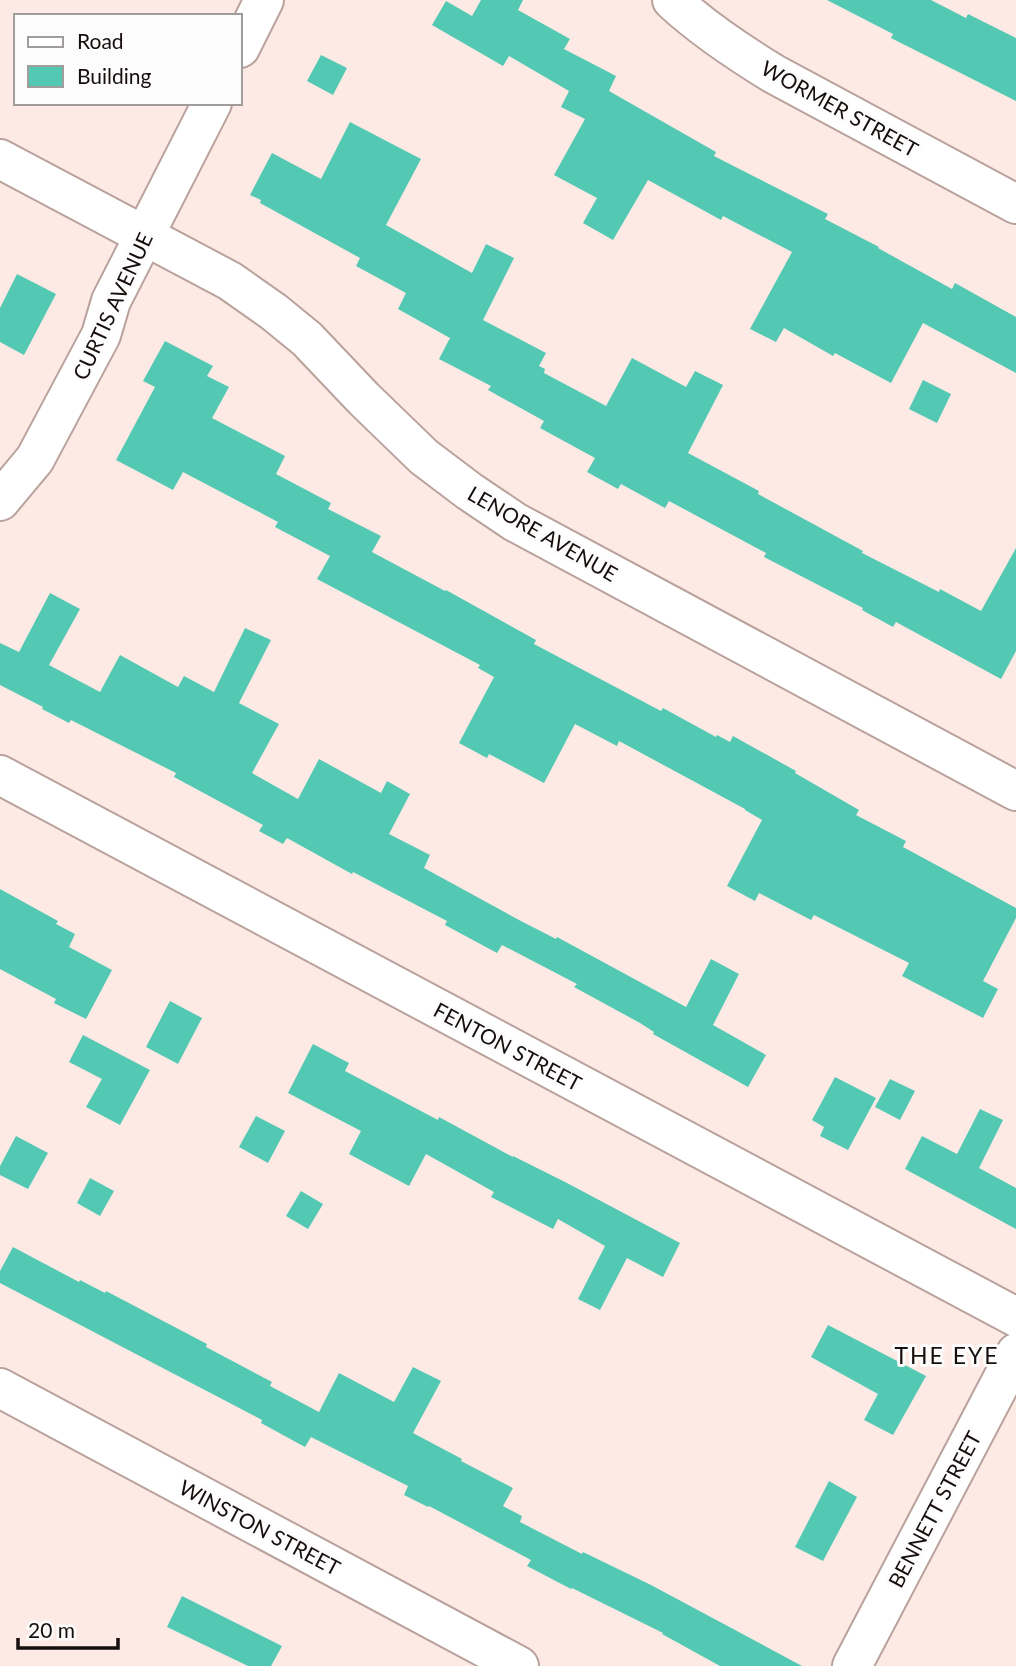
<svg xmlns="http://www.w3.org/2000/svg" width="1016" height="1666" viewBox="0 0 1016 1666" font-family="Lato,sans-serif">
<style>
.building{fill:#53c8b3}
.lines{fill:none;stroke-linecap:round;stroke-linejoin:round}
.minor-casing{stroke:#b9a29c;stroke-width:42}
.minor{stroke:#fff;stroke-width:38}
.labels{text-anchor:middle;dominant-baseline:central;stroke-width:6;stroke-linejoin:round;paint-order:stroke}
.street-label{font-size:21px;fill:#160e0c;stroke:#fcfcfc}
.neighbourhood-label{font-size:23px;letter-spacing:2px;fill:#160e0c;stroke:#fcfcfc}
</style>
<rect width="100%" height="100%" fill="#feeae5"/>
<!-- building -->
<g class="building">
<path d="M481 0H523L518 10 570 39 564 49 616 76 609 91 716 152 714 156 828 214 825 219 879 247 878 248 952 289 955 283 1016 317V373L923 323 891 383 835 353 833 356 784 328 776 342 750 329 792 252 723 216 721 220 648 180 613 240 583 223 597 198 554 175 585 119 561 107 569 91 509 56 503 66 432 25 446 1 472 16Z"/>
<path d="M827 0H931L966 18 968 14 1016 38V101L891 38 893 34Z"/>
<path d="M321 55 347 68 333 95 307 81Z"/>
<path d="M350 122 421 159 386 225 472 273 486 244 514 258 483 320 546 353 539 366 545 369 544 373 606 406 632 358 686 387 695 371 723 385 688 453 759 491 758 494 863 551 862 553 939 592 940 589 981 611 1016 548V651L1001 679 896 622 893 627 862 610 863 608 764 557 766 553 669 501 665 508 621 484 618 489 587 472 595 458 540 428 544 421 488 390 491 386 439 359 450 338 398 309 406 293 356 266 360 258 260 203 261 200 250 195 272 153 321 179Z"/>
<path d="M17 274 56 294 24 355 0 342V308Z"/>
<path d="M165 341 213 366 207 376 229 387 212 418 285 456 276 474 331 503 328 509 381 536 372 552 445 591 446 590 536 640 534 644 661 711 663 708 716 737 717 735 730 742 733 736 796 771 795 773 859 810 856 815 906 841 903 847 1016 908V918L983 981 998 989 983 1018 902 976 909 963 814 915 811 920 759 893 755 901 727 886 762 820 745 810V809L619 741 617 746 575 724 544 783 489 754 487 758 459 743 494 677 478 668 480 665 317 579 330 556 275 527 278 522 183 472 173 490 116 460 155 387 143 381Z"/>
<path d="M923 380 951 394 937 423 909 409Z"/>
<path d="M50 593 80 609 49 665 100 692 120 655 178 687 184 676 214 692 245 628 271 640 239 703 279 724 252 773 298 799 319 759 381 793 387 781 410 794 389 834 430 855 424 868 519 920 556 939 557 937 686 1007 711 959 739 974 713 1025 766 1055 748 1087 653 1034 654 1032 640 1023 574 987 577 984 502 945 497 953 445 925 447 921 353 872 352 874 287 838 283 844 259 831 263 825 174 777 176 773 71 720 69 723 42 709 43 707 0 685V643L19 652Z"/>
<path d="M0 889 58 921 56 924 75 934 69 947 112 970 86 1019 54 1003 56 999 0 969Z"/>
<path d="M170 1001 202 1018 178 1064 146 1047Z"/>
<path d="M83 1035 150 1070 120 1125 86 1107 102 1079 69 1062Z"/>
<path d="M313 1044 349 1063 345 1071 438 1120 439 1117 513 1157V1156L567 1183 680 1243 663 1277 627 1258 600 1310 578 1299 605 1246 558 1219 553 1229 491 1197 494 1192 426 1154 409 1186 349 1154 361 1131 288 1093Z"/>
<path d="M835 1077 876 1098 848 1150 820 1136 824 1127 812 1120Z"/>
<path d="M890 1079 915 1091 900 1120 875 1107Z"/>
<path d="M980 1109 1003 1120 979 1168 1016 1188V1229L905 1169 922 1136 957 1154Z"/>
<path d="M256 1116 285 1131 268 1163 239 1147Z"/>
<path d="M16 1136 48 1153 28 1189 0 1175V1166Z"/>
<path d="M90 1178 114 1191 100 1216 77 1203Z"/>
<path d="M301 1191 323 1204 308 1229 286 1216Z"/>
<path d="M13 1247 79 1282 80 1280 105 1293 106 1291 207 1344 206 1347 272 1382 270 1386 319 1412 339 1373 394 1402 413 1367 441 1381 413 1433 462 1459 461 1461 513 1488 503 1506 522 1516 520 1522 582 1554 583 1552 651 1585 802 1666H720L662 1634 663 1633 572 1588 571 1589 527 1566 531 1560 429 1506 428 1507 404 1495 408 1486 311 1437 305 1447 261 1423 262 1420 0 1283V1271Z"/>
<path d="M828 1325 926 1376 893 1435 864 1420 878 1394 811 1357Z"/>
<path d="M829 1481 857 1497 823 1561 795 1547Z"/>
<path d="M182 1596 282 1646 271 1666H248L167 1627Z"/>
</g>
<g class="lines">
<defs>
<g id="minor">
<path d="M672 0C703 29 738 52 774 74L1016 204"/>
<path d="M240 48 264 0"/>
<path d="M0 159 230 281 274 312 307 339 364 399 424 457 469 491 515 522 1016 791"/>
<path d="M0 501 35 459 101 335 111 301 212 103"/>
<path d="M0 775 1016 1317"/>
<path d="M0 1388 519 1666"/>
<path d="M852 1666 1016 1353"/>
</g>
</defs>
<!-- minor casing -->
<use href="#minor" class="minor-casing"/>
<!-- minor -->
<use href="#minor" class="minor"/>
</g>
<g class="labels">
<!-- street labels -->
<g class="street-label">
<text transform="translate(840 108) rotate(29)">WORMER STREET</text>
<text transform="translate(112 306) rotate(-65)">CURTIS AVENUE</text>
<text transform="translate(543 533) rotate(30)">LENORE AVENUE</text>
<text transform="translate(508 1046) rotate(28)">FENTON STREET</text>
<text transform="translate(934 1509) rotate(-62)">BENNETT STREET</text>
<text transform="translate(260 1527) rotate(28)">WINSTON STREET</text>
</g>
<!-- neighbourhood labels -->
<g class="neighbourhood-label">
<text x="947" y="1355">THE EYE</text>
</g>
</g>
<!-- legend -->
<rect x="14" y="14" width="228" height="91" fill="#fcfcfc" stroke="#a09d9c" stroke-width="2"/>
<rect x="28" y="37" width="35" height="10" fill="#ffffff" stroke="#a09d9c" stroke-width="2"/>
<text x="77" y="49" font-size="21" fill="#160e0c">Road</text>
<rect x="28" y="66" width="35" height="21" fill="#53c8b3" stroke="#a09d9c" stroke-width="2"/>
<text x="77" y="84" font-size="21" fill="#160e0c">Building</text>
<!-- scale -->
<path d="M18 1638v10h100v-10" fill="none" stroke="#160e0c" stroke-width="3.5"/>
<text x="28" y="1638" font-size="21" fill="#160e0c" stroke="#fcfcfc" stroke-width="5" paint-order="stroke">20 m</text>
</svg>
